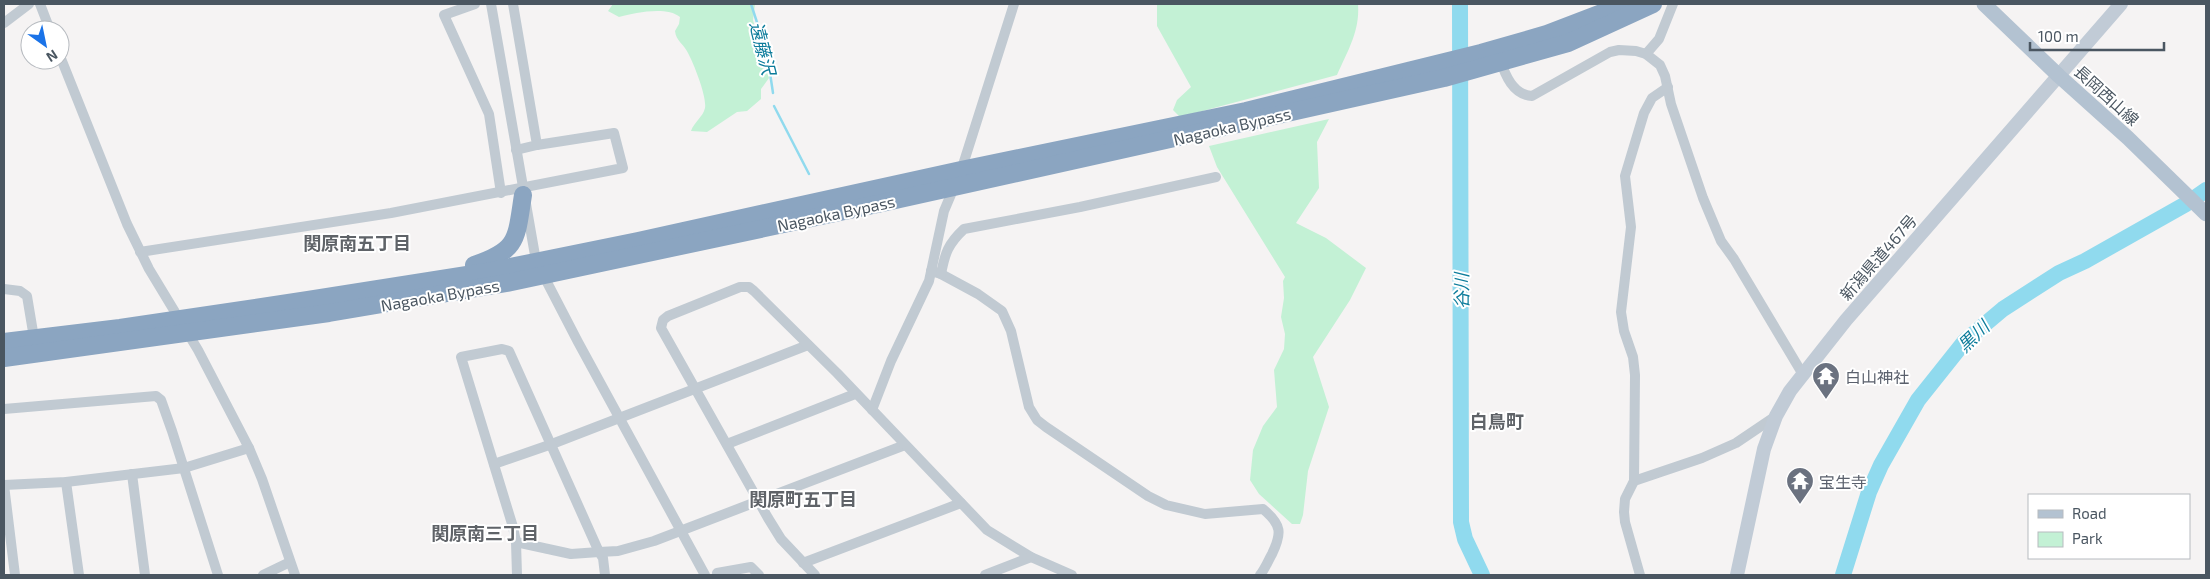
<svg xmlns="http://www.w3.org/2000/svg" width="2210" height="579" viewBox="0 0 2210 579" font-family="'Exo 2','Noto Sans JP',sans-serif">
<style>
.green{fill:#c3f1d5}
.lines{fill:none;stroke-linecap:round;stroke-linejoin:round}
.stream{stroke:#90daee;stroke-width:2.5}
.river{stroke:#90daee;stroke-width:16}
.street{stroke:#c1cad2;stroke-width:10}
.secondary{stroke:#c1cbd6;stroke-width:14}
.primary{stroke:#b3c2d1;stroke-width:15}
.highway{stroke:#8ba5c1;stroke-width:18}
.labels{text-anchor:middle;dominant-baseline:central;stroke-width:4;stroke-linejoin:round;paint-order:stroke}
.street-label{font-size:16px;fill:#4a5661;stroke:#fff}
.worship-label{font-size:16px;fill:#5b616d;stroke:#fff;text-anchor:start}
.water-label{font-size:18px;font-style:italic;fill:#0c7c9b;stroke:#fff}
.neighbourhood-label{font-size:18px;font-weight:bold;fill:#5f6368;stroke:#fff}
</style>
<rect width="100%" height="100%" fill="#f5f3f3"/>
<!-- green -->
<g class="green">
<path d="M613 4H755L753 20 769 78 761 89V99L747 111 737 112 707 132 691 131C694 122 703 117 705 108 707 97 694 64 688 53 684 44 676 41 675 31L679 24 680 17C666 6 635 13 619 17L608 11Z"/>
<path d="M1157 4H1358C1360 31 1348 50 1337 75L1180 117 1173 110 1177 100 1191 87 1157 26Z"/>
<path d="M1329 119 1317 142 1319 188 1296 223 1326 238 1366 268 1350 300 1313 357 1329 407 1308 471 1303 515 1300 524H1292L1259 494 1250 480 1253 450 1263 426 1277 407 1274 370 1284 349 1285 334 1281 317 1284 298 1283 281 1285 277 1217 167 1209 146Z"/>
</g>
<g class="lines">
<!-- stream -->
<g class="stream">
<path d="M751 4 767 53 773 93"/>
<path d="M774 106 809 174"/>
</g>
<!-- river -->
<g class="river">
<path d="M1460 4 1461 522 1465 539 1482 575"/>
<path d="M1843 575 1869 492 1881 465 1918 400 1965 341 2003 309 2059 273 2085 261 2186 204 2206 190"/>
</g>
<!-- street -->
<g class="street">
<path d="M40 4 50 30"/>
<path d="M475 4 444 15 489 114 501 193"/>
<path d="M491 4 536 261 578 342 705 575"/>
<path d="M513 4 537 145 516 150"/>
<path d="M4 23 29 4"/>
<path d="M1646 54 1659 39 1673 4"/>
<path d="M60 56 127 224 149 269 198 350 249 448 262 479 295 575"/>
<path d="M1500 59C1505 75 1513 95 1532 96L1610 52 1619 50 1636 51 1646 54 1660 65 1665 76 1671 104 1703 198 1721 241 1734 259 1802 373"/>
<path d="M961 171 1014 4"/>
<path d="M140 252 391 213 623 168 614 133 537 145"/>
<path d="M931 271 941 274 978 294 1002 311 1011 331 1029 407 1037 420 1046 427 1148 496 1166 505 1205 514 1263 509C1282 525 1282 533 1272 554 1268 561 1265 569 1260 575"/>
<path d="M941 274C945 253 948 244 964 229L1080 207 1216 177"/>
<path d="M4 289 20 291 27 296 34 338"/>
<path d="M4 409 156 396 161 400 172 431 218 575"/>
<path d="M872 410 891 361 929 281 944 211 955 185"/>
<path d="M727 444 855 394"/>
<path d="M494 464 552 444 808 345"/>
<path d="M132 474 145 575"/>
<path d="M1634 481 1702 458 1736 443 1776 416"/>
<path d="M66 482 79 575"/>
<path d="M4 485 66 482 184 468 249 448"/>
<path d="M4 485 15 575"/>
<path d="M516 542 571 554 599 552 603 558 605 575"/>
<path d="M803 563 961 503"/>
<path d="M717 573 751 567 759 575"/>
<path d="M263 575 290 562"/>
<path d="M517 575 516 542 513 527 461 357 502 349 509 351 599 552 618 551 654 541 905 445"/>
<path d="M815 575 781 539 768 518 661 328 663 320 668 316 740 287H749L754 291 837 373 987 530 1031 557 1072 575"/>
<path d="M985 575 1031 557"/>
<path d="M1640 575 1625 522 1624 512 1625 499 1634 481 1635 375 1633 357 1624 331 1621 312 1631 227 1625 176 1644 113 1652 98 1668 87"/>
</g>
<!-- secondary -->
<path class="secondary" d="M1737 575 1764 449 1776 416 1790 391 1846 320 2121 4"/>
<!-- primary -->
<path class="primary" d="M1984 4 2059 76 2128 138 2206 214"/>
<!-- highway -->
<g class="highway">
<path d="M474 265C519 250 516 239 523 195"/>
<path d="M4 342 120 328 308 300 486 272 638 241 961 170 1246 111 1481 53 1547 34 1625 4"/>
<path d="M4 358 329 313 507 283 882 203 1444 78 1568 43 1653 4"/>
</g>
</g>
<!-- icons -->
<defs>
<symbol id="temple-pin" viewBox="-11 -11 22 30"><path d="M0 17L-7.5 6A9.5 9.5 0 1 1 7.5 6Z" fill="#6b7280" stroke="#fff"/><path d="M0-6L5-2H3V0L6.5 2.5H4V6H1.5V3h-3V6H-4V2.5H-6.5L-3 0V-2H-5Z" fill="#fff"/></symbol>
</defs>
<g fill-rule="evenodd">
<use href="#temple-pin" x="1810" y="360" width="32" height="43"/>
<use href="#temple-pin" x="1784" y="465" width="32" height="43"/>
</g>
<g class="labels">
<!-- street labels -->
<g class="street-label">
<text transform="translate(2107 95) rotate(42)">長岡西山線</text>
<text transform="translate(1232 126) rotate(-13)">Nagaoka Bypass</text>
<text transform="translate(836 213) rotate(-12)">Nagaoka Bypass</text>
<text transform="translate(1878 257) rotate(-49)">新潟県道467号</text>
<text transform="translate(440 295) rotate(-10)">Nagaoka Bypass</text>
</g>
<!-- worship labels -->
<g class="worship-label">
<text x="1845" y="376">白山神社</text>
<text x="1819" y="481">宝生寺</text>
</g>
<!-- water labels -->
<g class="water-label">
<text transform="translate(763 48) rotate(76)">遠藤沢</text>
<text transform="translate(1461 291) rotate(-90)">谷川</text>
<text transform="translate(1973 336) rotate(-44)">黒川</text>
</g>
<!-- neighbourhood labels -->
<g class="neighbourhood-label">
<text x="357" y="243">関原南五丁目</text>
<text x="1497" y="421">白鳥町</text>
<text x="803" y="499">関原町五丁目</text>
<text x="485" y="533">関原南三丁目</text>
</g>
</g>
<!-- border -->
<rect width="2210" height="579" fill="none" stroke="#4a5661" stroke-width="10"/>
<!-- legend -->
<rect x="2028" y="494" width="162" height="65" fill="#ffffff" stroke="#b7bbc0"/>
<rect x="2038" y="510" width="25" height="8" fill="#b3c2d1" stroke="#b7bbc0"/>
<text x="2072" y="519" font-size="15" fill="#4a5661">Road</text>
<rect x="2038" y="532" width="25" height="15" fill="#c3f1d5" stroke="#b7bbc0"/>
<text x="2072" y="544" font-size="15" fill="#4a5661">Park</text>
<!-- north arrow -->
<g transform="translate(45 45) rotate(147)"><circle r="24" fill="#ffffff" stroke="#b7bbc0"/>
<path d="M0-4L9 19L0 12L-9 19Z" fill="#1a73e8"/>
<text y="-8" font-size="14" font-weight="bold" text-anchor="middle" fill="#4a5661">N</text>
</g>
<!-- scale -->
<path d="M2030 42v8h134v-8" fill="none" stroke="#4a5661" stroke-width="2.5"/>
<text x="2038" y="42" font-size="15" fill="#4a5661" stroke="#ffffff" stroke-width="4" paint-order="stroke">100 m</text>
</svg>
